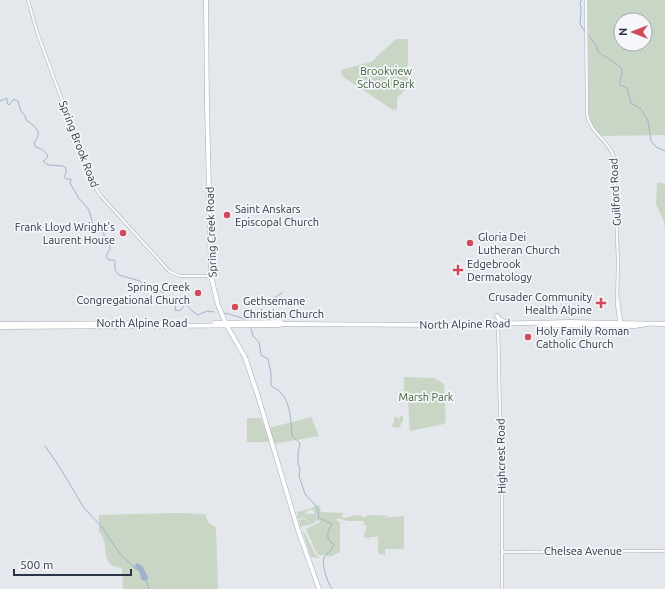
<svg xmlns="http://www.w3.org/2000/svg" width="665" height="589" viewBox="0 0 665 589" font-family="Ubuntu,sans-serif">
<style>
.green{fill:#c9d6c5;fill-rule:evenodd}
.water{fill:#9fb4cc}
.lines{fill:none;stroke-linecap:round;stroke-linejoin:round}
.stream{stroke:#9fb4cc;stroke-width:1}
.minor-casing{stroke:#a9aeb7;stroke-width:3.5}
.major-casing{stroke:#a3abb8;stroke-width:5}
.minor{stroke:#f7f8fa;stroke-width:2.5}
.major{stroke:#fff;stroke-width:4}
.poi-dot{fill:#d1495b;stroke:#f4f6f9;stroke-width:1.5}
.labels{text-anchor:middle;dominant-baseline:central;stroke-width:3.5;stroke-linejoin:round;paint-order:stroke}
.park-label{font-size:11px;fill:#3f6138;stroke:#f4f6f9}
.street-label{font-size:11px;fill:#2b3445;stroke:#f4f6f9}
.poi-label{font-size:11px;fill:#2b3445;stroke:#f4f6f9;text-anchor:start}
</style>
<rect width="100%" height="100%" fill="#e4e7ec"/>
<!-- green -->
<g class="green">
<path d="M588 0H665V135L601 136C595 130 590 123 589 114ZM621 20H645V44H621Z"/>
<path d="M396 39H408V87L397 98V109L393 110 342 76 341 70 371 62Z"/>
<path d="M657 182 665 184V230L664 222 656 204Z"/>
<path d="M404 377 434 378 444 384 446 421 444 424 410 431 408 402H404Z"/>
<path d="M400 416H403V422L401 423V425L398 428 393 427 392 425 394 422V417H397L399 420Z"/>
<path d="M311 417 319 436C303 439 289 441 273 444L269 428Z"/>
<path d="M247 418H261L269 442H247Z"/>
<path d="M319 505 321 512 343 513 342 516 343 518C350 518 357 512 364 518L368 515 389 516 384 518 404 516V550L402 549H385V555L379 554 378 552V535L377 537H369V539L364 537V533H366V525H364V521H347L338 518 336 520 340 522V552L331 556 318 555 316 552 306 529 320 522 318 520 312 523 316 522 315 523 300 527 299 520 303 519 310 522 304 518 298 519 297 512 309 509 310 511H306V514H314V510H311V508Z"/>
<path d="M177 513 205 514 208 522 216 528 218 589H123L122 569C119 567 116 567 113 566 101 559 109 541 99 532V515Z"/>
<path d="M302 531 305 533 315 554 320 558 311 557Z"/>
</g>
<!-- water -->
<path class="water" d="M137 563C143 565 146 572 148 578L147 580 144 581 141 579 140 573 134 566Z"/>
<g class="lines">
<!-- stream -->
<g class="stream">
<path d="M582 0 580 2 581 10 580 24 585 32"/>
<path d="M588 35 596 45 598 51 602 55 608 58 622 69C623 74 619 79 620 85L627 88 631 103 641 109 648 121 651 141 656 147 665 151"/>
<path d="M0 101 7 98V103L9 105 14 99 18 101 21 111 25 116 26 120 33 125 38 131V136L34 143 36 147C42 149 46 151 48 157L43 161 48 165 63 166 66 168V173L64 177 66 179H71L70 183 78 197 89 210 94 229 97 232H102L104 233V240L110 246V249L106 256 109 260H114L115 262V270L119 275 140 281 145 287H150L154 291H162L163 292 162 301 164 302H173L176 304 175 310 180 311 185 305H187L192 311 198 315 207 311 214 312"/>
<path d="M267 302 282 293"/>
<path d="M225 313 249 320"/>
<path d="M251 329 253 336 259 342 261 355 268 359 271 373V385C275 390 279 389 281 393 291 403 291 423 292 436L300 443 298 453V464L300 469 299 476 305 494 315 505 319 513 318 515 319 518 332 524 328 532V539L334 545C331 551 327 553 324 558 321 564 328 584 332 589"/>
<path d="M45 446 59 466 84 508 102 527 110 540 121 555 136 569"/>
<path d="M146 580 149 589"/>
</g>
<defs>
<g id="minor">
<path d="M28 0 37 32 93 184 101 196 170 272 180 276H211"/>
<path d="M586 0 587 114C591 135 608 139 614 157L618 262 617 304 619 320 621 323"/>
<path d="M618 298 621 322"/>
<path d="M498 324 502 500V589"/>
<path d="M502 552 665 551"/>
</g>
<g id="major">
<path d="M206 0 207 106 211 276 218 305 227 326 245 357 257 393 298 530 319 589"/>
<path d="M497 316 499 319 506 322"/>
<path d="M214 323 280 322 283 324"/>
<path d="M0 324 185 323"/>
<path d="M540 325 635 326 647 324"/>
<path d="M0 327 279 325 283 324 437 325 569 322 665 324"/>
</g>
</defs>
<!-- minor casing -->
<use href="#minor" class="minor-casing"/>
<!-- major casing -->
<use href="#major" class="major-casing"/>
<!-- minor -->
<use href="#minor" class="minor"/>
<!-- major -->
<use href="#major" class="major"/>
</g>
<!-- markers -->
<g class="poi-dot">
<circle cx="227" cy="215" r="4"/>
<circle cx="123" cy="233" r="4"/>
<circle cx="470" cy="243" r="4"/>
<path d="M456 264h4v4h4v4h-4v4h-4v-4h-4v-4h4z"/>
<circle cx="198" cy="293" r="4"/>
<path d="M599 297h4v4h4v4h-4v4h-4v-4h-4v-4h4z"/>
<circle cx="235" cy="307" r="4"/>
<circle cx="528" cy="337" r="4"/>
</g>
<g class="labels">
<!-- park labels -->
<g class="park-label">
<text x="386" y="71">Brookview<tspan x="386" dy="13">School Park</tspan></text>
<text x="426" y="397">Marsh Park</text>
</g>
<!-- street labels -->
<g class="street-label">
<text transform="translate(79 144) rotate(69)">Spring Brook Road</text>
<text transform="translate(615 192) rotate(-93)">Guilford Road</text>
<text transform="translate(211 232) rotate(-92)">Spring Creek Road</text>
<text x="142" y="323">North Alpine Road</text>
<text transform="translate(465 324) rotate(-1)">North Alpine Road</text>
<text transform="translate(501 456) rotate(-91)">Highcrest Road</text>
<text x="583" y="551">Chelsea Avenue</text>
</g>
<!-- poi labels -->
<g class="poi-label">
<text x="235" y="209">Saint Anskars<tspan x="235" dy="13">Episcopal Church</tspan></text>
<text x="115" y="227" text-anchor="end">Frank Lloyd Wright's<tspan x="115" dy="13">Laurent House</tspan></text>
<text x="478" y="237">Gloria Dei<tspan x="478" dy="13">Lutheran Church</tspan></text>
<text x="467" y="264">Edgebrook<tspan x="467" dy="13">Dermatology</tspan></text>
<text x="190" y="287" text-anchor="end">Spring Creek<tspan x="190" dy="13">Congregational Church</tspan></text>
<text x="592" y="297" text-anchor="end">Crusader Community<tspan x="592" dy="13">Health Alpine</tspan></text>
<text x="243" y="301">Gethsemane<tspan x="243" dy="13">Christian Church</tspan></text>
<text x="536" y="331">Holy Family Roman<tspan x="536" dy="13">Catholic Church</tspan></text>
</g>
</g>
<!-- north arrow -->
<g transform="translate(633 32) rotate(270)"><circle r="19" fill="#f4f6f9" stroke="#a4a8b1"/>
<path d="M0-3L7 15L0 10L-7 15Z" fill="#d1495b"/>
<text y="-6" font-size="11" font-weight="bold" text-anchor="middle" fill="#2b3445">N</text>
</g>
<!-- scale -->
<path d="M14 569v6h117v-6" fill="none" stroke="#2b3445" stroke-width="2"/>
<text x="20" y="569" font-size="12" fill="#2b3445" stroke="#f4f6f9" stroke-width="3" paint-order="stroke">500 m</text>
</svg>
